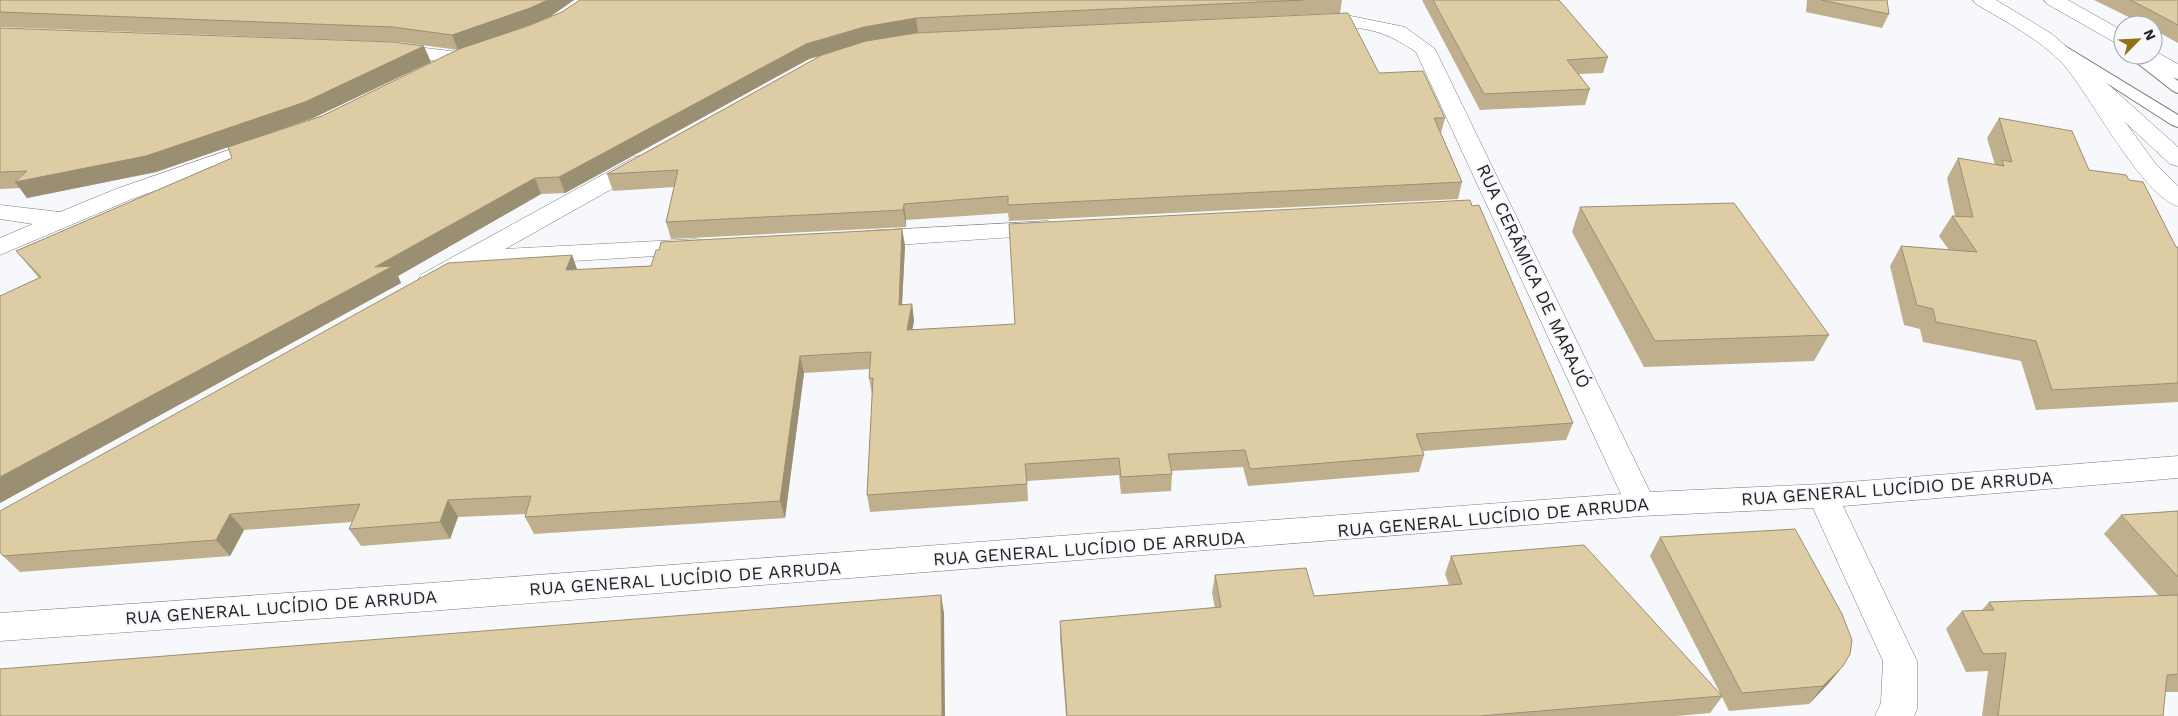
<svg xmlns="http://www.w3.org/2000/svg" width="2178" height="716" viewBox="0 0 2178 716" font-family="'Work Sans',sans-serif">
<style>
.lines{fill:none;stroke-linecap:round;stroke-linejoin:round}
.lane-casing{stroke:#787a7c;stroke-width:2}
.street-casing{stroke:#787a7c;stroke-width:1}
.secondary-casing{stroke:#787a7c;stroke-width:1}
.primary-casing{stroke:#787a7c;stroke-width:1}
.lane{fill:#fff;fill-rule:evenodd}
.street{fill:#fff;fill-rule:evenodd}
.secondary{fill:#fff;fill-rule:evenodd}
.primary{fill:#fff;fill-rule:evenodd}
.wall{fill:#bfaf8d}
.shaded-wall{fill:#9b8f73}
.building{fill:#decca4;stroke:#9b8f73}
.labels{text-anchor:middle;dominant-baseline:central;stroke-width:4;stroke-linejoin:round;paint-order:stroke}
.street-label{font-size:18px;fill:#222323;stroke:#f6f8fb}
</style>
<rect width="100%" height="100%" fill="#f6f8fb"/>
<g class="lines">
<defs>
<g id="lane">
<path d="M2060 43 2178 115V127L2172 125 2055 50 2053 47 2055 44Z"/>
<path d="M2127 55H2143L2178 81V93L2173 91Z"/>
</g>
<g id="street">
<path d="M1346 15 1405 27 1435 49 1650 492 1823 484 2178 456V478L1843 506 1917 661V709L1914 716H1875L1881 703 1883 661 1813 508 1641 516 430 611 0 641V613L430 583 1621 494 1416 52C1392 36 1377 29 1347 27 1333 26 1320 30 1307 27L1304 23 1307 19Z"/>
<path d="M391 44 459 52 466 54 469 58 466 62 459 64 384 54 381 50 384 46Z"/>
<path d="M266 137 274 139 277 144 274 149 132 199 0 255V238L33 224 0 219V205L60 212 116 189Z"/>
<path d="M643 155 651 157 654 162 651 167 505 249 696 239 705 241 708 247 705 253 474 267 440 286 431 288 422 286 418 280 422 274 635 157Z"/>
<path d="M1048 221 1057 224 1060 229 1057 234 866 247 857 244 854 239 857 234 866 231Z"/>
</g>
<path id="secondary" d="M2074 58 2081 60 2178 147V166L2170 164 2067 68 2064 64 2067 60Z"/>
<g id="primary">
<path d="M1973 0H1996L2052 34 2078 57 2155 163 2178 186V206C2143 197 2090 95 2064 65 2040 39 2006 22 1976 4Z"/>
<path d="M2044 0H2068L2123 31V45L2116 43 2047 4Z"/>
<path d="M2153 50 2178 64V79L2171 77 2142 59 2139 55H2153Z"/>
</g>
</defs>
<!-- lane casing -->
<use href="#lane" class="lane-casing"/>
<!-- street casing -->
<use href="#street" class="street-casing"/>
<!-- secondary casing -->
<use href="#secondary" class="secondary-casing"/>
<!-- primary casing -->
<use href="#primary" class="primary-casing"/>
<!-- lane -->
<use href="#lane" class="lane"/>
<!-- street -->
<use href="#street" class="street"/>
<!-- secondary -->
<use href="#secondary" class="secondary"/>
<!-- primary -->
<use href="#primary" class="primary"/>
</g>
<!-- wall -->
<g class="wall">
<path d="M0 0H574L551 16 535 23 487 40 528 26 562 12 580 0H1342L1340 13 917 33 1379 73 1445 118 1441 133 1462 182 1458 199 1009 221 1008 213 906 220V227L671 239 666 222 674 187 613 191 607 174 820 56 809 59 565 193 541 194 398 276 401 283 0 503V296L39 278 16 251 232 158 228 147 156 172 27 198 20 188 0 189V28L431 62 313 118 274 132 322 116 458 50 400 42 0 27Z"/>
<path d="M1422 0H1559L1608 57 1603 73 1579 74 1590 89 1585 105 1480 110Z"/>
<path d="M1807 0H1887L1889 14 1882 28 1806 12Z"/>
<path d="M2094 0H2178V43L2153 29V25H2145Z"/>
<path d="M1999 118 2089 170 2129 180 2176 247H2178V402L2036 410 2021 361 1923 342 1920 329 1904 325 1890 266 1901 246 1949 250 1939 236 1952 216H1955L1947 178 1958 158 1995 165 1987 138Z"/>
<path d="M1580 207 1829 335 1814 361 1644 367 1572 232Z"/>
<path d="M902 229 905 246 902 305 912 304 914 321 912 329 1573 423 1566 440 1423 451 1424 455 1419 472 1248 486 1243 467 1171 471 1172 474 1171 491 1121 494 1119 475 1027 481 1028 501 870 512 867 495 872 395 869 378 870 369 804 373 785 518 534 534 525 517 526 514 458 517 450 539 361 546 349 529 352 522 244 530 230 556 20 572 3 556 572 255 577 270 651 266Z"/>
<path d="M2178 511V692H2165L2163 716H1982L1988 671 1966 672 1946 629 1962 611 1982 610 1989 602 2159 596 2104 534 2121 515Z"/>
<path d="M1660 537 1843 666 1828 684 1809 704 1729 711 1722 697 1710 713 1676 716H1066L1060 638V621L1215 608 1212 593 1215 575 1314 596 1449 585 1445 574 1451 556 1720 693 1650 556Z"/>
</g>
<!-- shaded-wall -->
<g class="shaded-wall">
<path d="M548 0H574L551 16 535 23 458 50 452 35Z"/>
<path d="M916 18 918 33 866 42 809 59 565 193 559 177 806 44 864 27Z"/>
<path d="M424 46 431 62 313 118 156 172 27 198 15 182Z"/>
<path d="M535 178 541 194 398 276 401 283 0 503V477Z"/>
<path d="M904 204 906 220V227L903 210Z"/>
<path d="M902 229 905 246 901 322 899 305Z"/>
<path d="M572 255 578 272 566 270Z"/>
<path d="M912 304 914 321 909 347 907 330Z"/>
<path d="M800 356 804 373 785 518 780 501Z"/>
<path d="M448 500 458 517 450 539 440 522Z"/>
<path d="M230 514 244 530 230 556 216 540Z"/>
<path d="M941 595 944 613 945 716H942Z"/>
<path d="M1843 666 1828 684 1809 704 1823 686Z"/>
</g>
<!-- building -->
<g class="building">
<path d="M0 0H548L530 8 452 35 393 27 0 12Z"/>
<path d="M580 0H1303L916 18 864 27 806 44 559 177 535 178 375 267 393 266 0 477V296L41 277 16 251 232 158 228 147 322 116 459 49 528 26 562 12Z"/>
<path d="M1433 0H1559L1608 57 1567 60 1590 89 1484 94Z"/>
<path d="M1821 0H1887L1889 14Z"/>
<path d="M2130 0H2178V25L2150 10Z"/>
<path d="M1348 13 1379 73 1423 71 1445 118H1434L1462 182 1008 205V196L904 204 903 210 666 222 678 170 607 174 822 55 866 41 916 33Z"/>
<path d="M0 28 393 42 424 46 305 102 146 156 15 182 27 171 0 172Z"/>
<path d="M1999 118 2072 131 2089 170 2126 175 2129 180 2143 182 2176 247H2178V383L2052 390 2036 341 1936 322 1933 309 1917 305 1901 246 1977 252 1952 216 1973 217 1958 158 2004 166 2002 160 2012 162Z"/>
<path d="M1470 200 1472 206 1479 205 1573 423 1416 434 1424 455 1250 469 1245 450 1168 454 1172 474 1121 477 1119 458 1025 464 1027 484 867 495 873 378H869L871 352 800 356 780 501 525 517 531 496 448 500 440 522 349 529 360 504 230 514 216 540 3 556 0 552V511L448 263 572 255 566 270 651 266 656 250H659L661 242 902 229 899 305 912 304 907 330 1015 324 1009 224Z"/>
<path d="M1734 203 1829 335 1655 341 1580 207Z"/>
<path d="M2178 511V577L2121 515Z"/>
<path d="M1795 529 1842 614 1852 640 1850 654 1843 666 1823 686 1742 693 1660 537Z"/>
<path d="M1584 545 1722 696 1479 716H1067L1060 621 1221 607 1215 575 1306 568 1314 596 1462 584 1451 556Z"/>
<path d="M941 595 942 716H0V669Z"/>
<path d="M2178 595V674L2167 675 2163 716H1998L2006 653 1983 654 1962 611 1994 610 1989 602Z"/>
</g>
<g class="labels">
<!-- street labels -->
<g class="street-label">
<text transform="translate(1534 276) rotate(65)">RUA CERÂMICA DE MARAJÓ</text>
<text transform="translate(1897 488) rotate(-4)">RUA GENERAL LUCÍDIO DE ARRUDA</text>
<text transform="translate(1493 517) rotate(-5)">RUA GENERAL LUCÍDIO DE ARRUDA</text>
<text transform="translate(1089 548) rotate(-4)">RUA GENERAL LUCÍDIO DE ARRUDA</text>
<text transform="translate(685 578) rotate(-4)">RUA GENERAL LUCÍDIO DE ARRUDA</text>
<text transform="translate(281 607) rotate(-4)">RUA GENERAL LUCÍDIO DE ARRUDA</text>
</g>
</g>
<!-- north arrow -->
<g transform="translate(2138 40) rotate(66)"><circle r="24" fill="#f6f8fb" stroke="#a1a3a5"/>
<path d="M0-4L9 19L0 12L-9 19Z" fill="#917117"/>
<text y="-8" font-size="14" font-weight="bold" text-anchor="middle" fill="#222323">N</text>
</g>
</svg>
